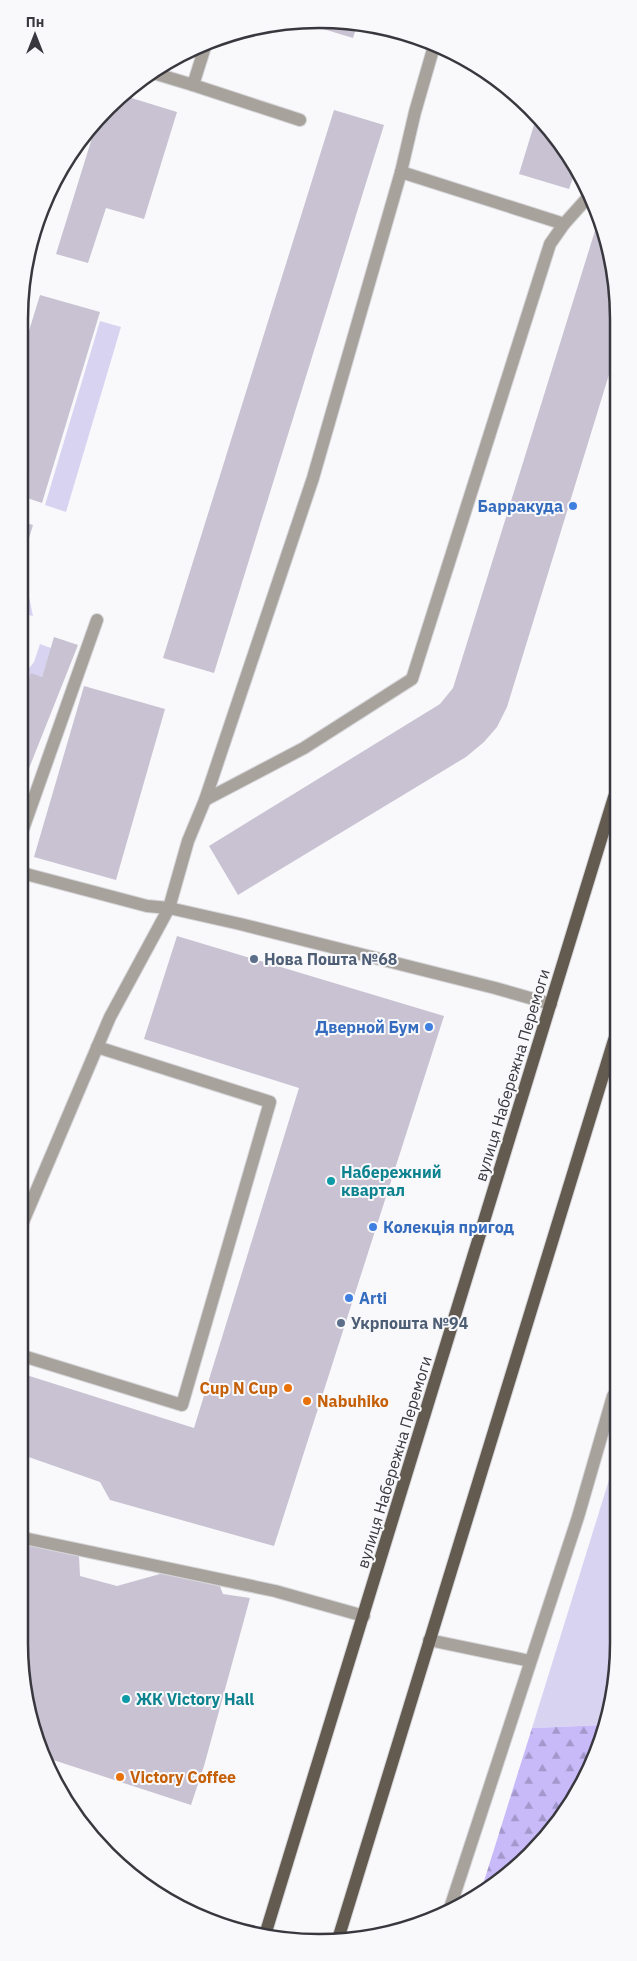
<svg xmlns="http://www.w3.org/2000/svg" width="637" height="1961" viewBox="0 0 637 1961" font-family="'IBM Plex Sans',sans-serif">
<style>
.green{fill:#d9d3f2}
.forest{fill:url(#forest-firs)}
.building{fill:#c8c2d2}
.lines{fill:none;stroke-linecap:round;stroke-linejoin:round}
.lane-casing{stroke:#d6d6da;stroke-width:14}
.street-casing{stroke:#d6d6da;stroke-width:14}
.primary-casing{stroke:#d6d6da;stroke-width:14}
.lane{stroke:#a7a29c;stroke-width:12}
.street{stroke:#a7a29c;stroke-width:12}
.primary{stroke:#635b50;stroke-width:12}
.shop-dot{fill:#3f7fe0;stroke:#f9f9fc;stroke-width:2}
.service-dot{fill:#5c6f8a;stroke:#f9f9fc;stroke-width:2}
.culture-dot{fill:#0f9aa8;stroke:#f9f9fc;stroke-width:2}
.food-dot{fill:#e8710a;stroke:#f9f9fc;stroke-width:2}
.labels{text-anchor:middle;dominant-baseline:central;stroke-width:4;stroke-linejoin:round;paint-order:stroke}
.shop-label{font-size:16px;font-weight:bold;fill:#366cbe;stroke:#f9f9fc;text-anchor:end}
.service-label{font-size:16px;font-weight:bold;fill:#4e5e75;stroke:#f9f9fc;text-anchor:start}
.street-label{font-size:16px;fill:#39383e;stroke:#f9f9fc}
.culture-label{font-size:16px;font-weight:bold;fill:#0d838f;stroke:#f9f9fc;text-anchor:start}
.food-label{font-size:16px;font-weight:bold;fill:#c56008;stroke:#f9f9fc;text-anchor:start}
.rim{fill:none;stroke:#39383e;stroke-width:2.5}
</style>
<defs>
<pattern id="forest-firs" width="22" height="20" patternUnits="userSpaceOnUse" patternTransform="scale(1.25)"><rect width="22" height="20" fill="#c8baf9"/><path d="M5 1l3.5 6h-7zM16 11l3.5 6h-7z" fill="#a398cb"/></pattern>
</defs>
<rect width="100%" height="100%" fill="#f9f9fc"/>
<!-- green -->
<g class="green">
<path d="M100 321 121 327 66 512 45 505Z"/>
<path d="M23 580 26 582 33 616 23 614Z"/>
<path d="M40 644 51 648 42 677 31 674 23 694V676L34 662Z"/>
<path d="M613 1467 612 1701 603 1725 532 1728Z"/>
</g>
<!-- forest -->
<path class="forest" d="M603 1725 568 1809 485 1892 480 1894 532 1728Z"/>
<!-- building -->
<g class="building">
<path d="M310 25H357L353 38Z"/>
<path d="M125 96 177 112 144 219 106 208 88 263 56 254 96 125Z"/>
<path d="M334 110 384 125 214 673 163 658Z"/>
<path d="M537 115 544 121 576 169 569 189 519 174Z"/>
<path d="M598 221 616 279 615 355 507 707 497 727 484 742 466 757 238 895 209 846 440 704 453 688Z"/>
<path d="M40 295 100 312 42 503 24 497V347Z"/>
<path d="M23 522 33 525 24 555H23Z"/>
<path d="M54 637 78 645 22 786 23 694 31 673 42 677Z"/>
<path d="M84 686 165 709 116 880 34 857Z"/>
<path d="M177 936 444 1016 274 1546 110 1500 100 1482 20 1454V1373L194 1428 299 1088 144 1039Z"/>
<path d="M21 1109 27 1112 21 1127Z"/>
<path d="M24 1543 79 1556 80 1576 117 1586 167 1572 219 1584 223 1594 250 1598 204 1766 191 1805 41 1756 19 1642V1550Z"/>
</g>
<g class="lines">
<defs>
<g id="lane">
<path d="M150 72 193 85 205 47"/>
<path d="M193 85 300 120"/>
<path d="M401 172 564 224"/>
<path d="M205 800 304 748 412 679 550 244 564 224 590 195"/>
<path d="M22 832 97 620"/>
<path d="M22 873 147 906 169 908 240 924 495 988 551 1004"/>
<path d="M20 1229 110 1017 169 908 188 841 205 800 313 478 401 172 415 112 434 46"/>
<path d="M19 1537 275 1591 364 1616"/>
<path d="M429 1640 530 1661"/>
</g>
<g id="street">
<path d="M23 1356 182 1405 270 1102 97 1047"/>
<path d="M450 1908 578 1517 613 1396"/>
</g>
<g id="primary">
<path d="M265 1935 614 797"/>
<path d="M339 1936 614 1040"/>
</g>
</defs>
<!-- lane casing -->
<use href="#lane" class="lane-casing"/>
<!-- street casing -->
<use href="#street" class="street-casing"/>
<!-- primary casing -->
<use href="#primary" class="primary-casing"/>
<!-- lane -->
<use href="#lane" class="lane"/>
<!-- street -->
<use href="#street" class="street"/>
<!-- primary -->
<use href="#primary" class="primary"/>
</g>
<!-- markers -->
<g class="shop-dot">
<circle cx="573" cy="506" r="5"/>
<circle cx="429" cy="1027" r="5"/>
<circle cx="373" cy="1227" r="5"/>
<circle cx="349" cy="1298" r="5"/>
</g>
<g class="service-dot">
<circle cx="254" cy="959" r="5"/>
<circle cx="341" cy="1323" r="5"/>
</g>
<g class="culture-dot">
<circle cx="331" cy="1181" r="5"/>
<circle cx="126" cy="1699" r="5"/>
</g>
<g class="food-dot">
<circle cx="288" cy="1388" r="5"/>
<circle cx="307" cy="1401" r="5"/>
<circle cx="120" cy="1777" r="5"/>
</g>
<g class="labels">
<!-- shop labels -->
<g class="shop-label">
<text x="563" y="506">Барракуда</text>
<text x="419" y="1027">Дверной Бум</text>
<text x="383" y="1227" text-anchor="start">Колекція пригод</text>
<text x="359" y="1298" text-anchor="start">Arti</text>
</g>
<!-- service labels -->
<g class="service-label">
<text x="264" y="959">Нова Пошта №68</text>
<text x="351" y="1323">Укрпошта №94</text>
</g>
<!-- street labels -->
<g class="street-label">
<text transform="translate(512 1075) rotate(-73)">вулиця Набережна Перемоги</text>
<text transform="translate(394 1462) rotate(-73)">вулиця Набережна Перемоги</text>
</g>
<!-- culture labels -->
<g class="culture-label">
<text x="341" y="1172">Набережний<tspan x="341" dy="18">квартал</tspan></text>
<text x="136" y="1699">ЖК Victory Hall</text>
</g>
<!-- food labels -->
<g class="food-label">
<text x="278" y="1388" text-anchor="end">Cup N Cup</text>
<text x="317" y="1401">Nabuhiko</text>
<text x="130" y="1777">Victory Coffee</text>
</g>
</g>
<!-- crop -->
<path d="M0 0H637V1961H0ZM319 28H319A291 291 0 0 1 610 319V1643A291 291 0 0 1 319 1934H319A291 291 0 0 1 28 1643V319A291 291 0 0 1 319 28Z" fill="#f9f9fc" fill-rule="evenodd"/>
<path class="rim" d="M319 28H319A291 291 0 0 1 610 319V1643A291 291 0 0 1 319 1934H319A291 291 0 0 1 28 1643V319A291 291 0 0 1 319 28Z"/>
<!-- north arrow -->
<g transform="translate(35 35)" stroke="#f9f9fc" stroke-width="4" paint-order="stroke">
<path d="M0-4L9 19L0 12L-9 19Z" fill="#39383e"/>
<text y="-8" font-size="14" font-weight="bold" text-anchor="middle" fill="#39383e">Пн</text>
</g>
</svg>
